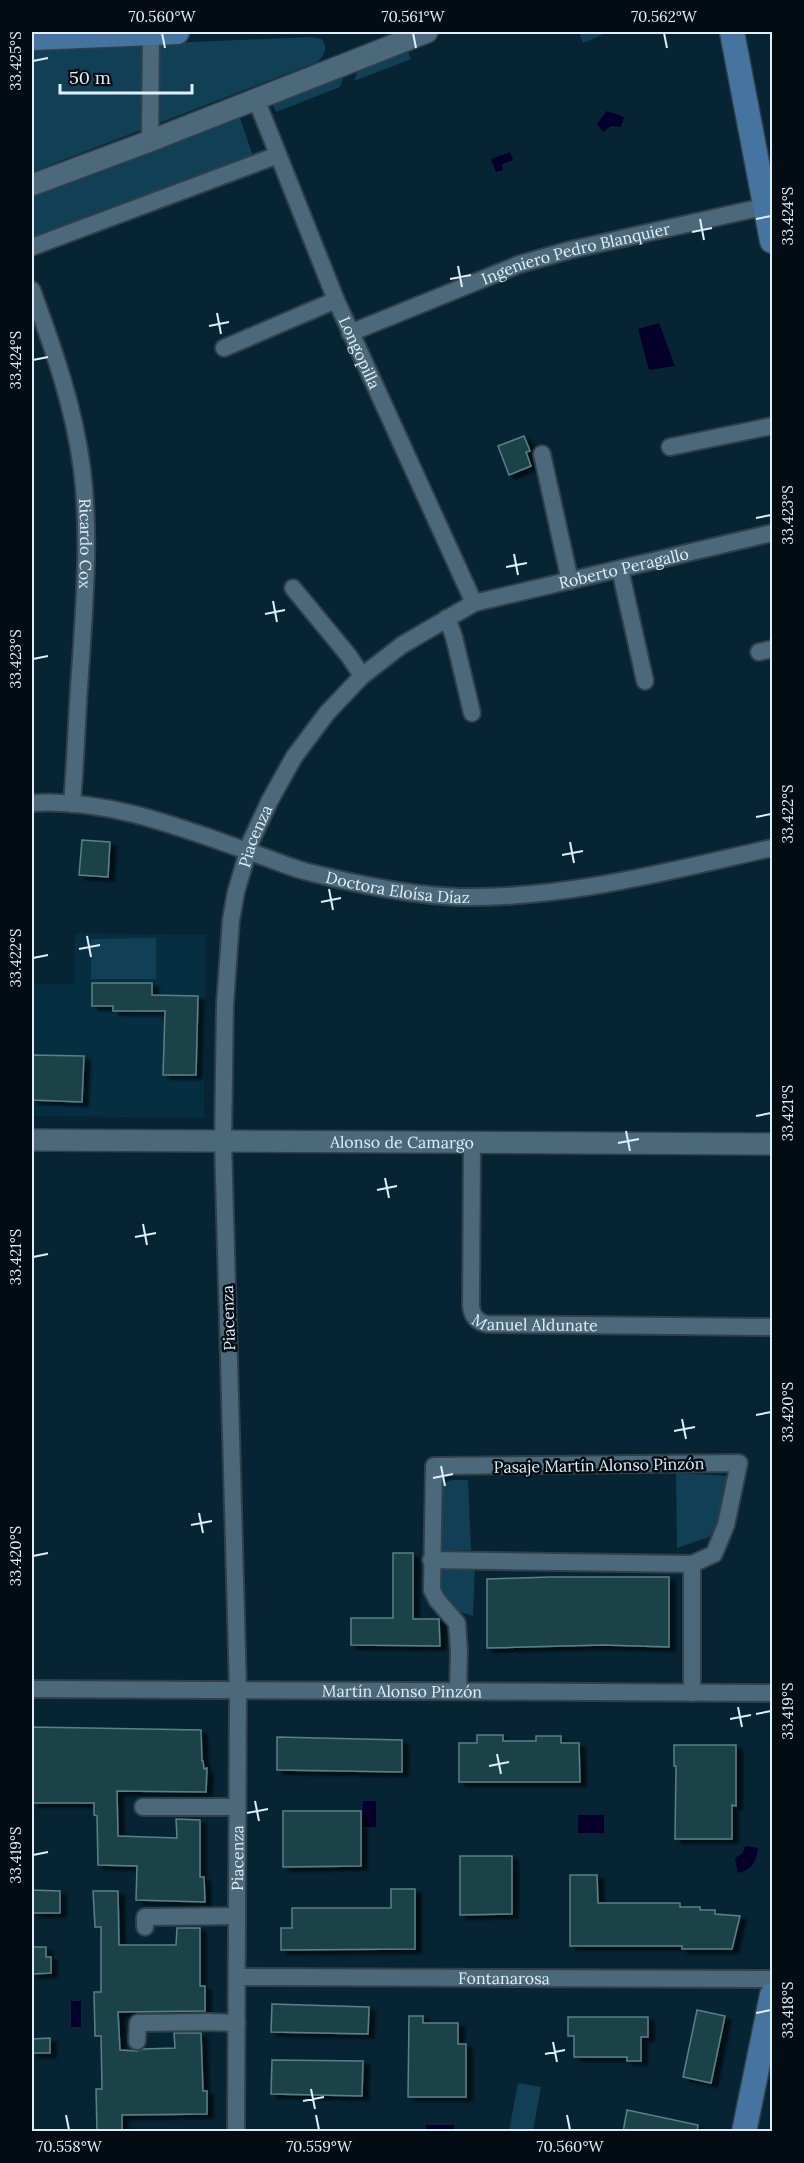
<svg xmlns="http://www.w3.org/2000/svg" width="804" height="2163" viewBox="0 0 804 2163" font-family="Lora,serif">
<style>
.built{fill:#052e40}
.green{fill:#114056}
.water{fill:#05002b}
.building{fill:#1d434a;stroke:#5a8088;stroke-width:1.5;filter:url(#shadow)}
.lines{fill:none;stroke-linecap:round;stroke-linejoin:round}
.minor-casing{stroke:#313f49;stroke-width:20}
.tertiary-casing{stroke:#313f49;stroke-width:24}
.secondary-casing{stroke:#313f49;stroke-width:27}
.minor{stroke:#4b697a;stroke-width:16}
.tertiary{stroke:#4b697a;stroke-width:21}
.secondary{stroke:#4574a0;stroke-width:24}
.ticks{fill:none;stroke:#deeff9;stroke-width:2}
.labels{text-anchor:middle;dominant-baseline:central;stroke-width:5;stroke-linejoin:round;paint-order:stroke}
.street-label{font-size:16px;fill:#deeff9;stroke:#030c13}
.neatline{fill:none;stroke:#deeff9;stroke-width:2}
.ticks-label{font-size:15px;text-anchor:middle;fill:#deeff9}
</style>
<defs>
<filter id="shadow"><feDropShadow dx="6" dy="4" stdDeviation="1.5" flood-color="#0009"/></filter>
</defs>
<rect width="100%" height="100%" fill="#062433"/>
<!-- built -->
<path class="built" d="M75 933 206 935 204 1118 32 1116V984H74Z"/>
<!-- green -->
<g class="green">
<path d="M579 32H605L606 33 583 43Z"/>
<path d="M311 37 322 39C328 49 325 53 318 62L32 172V49Z"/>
<path d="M407 49 411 59 354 81 358 70Z"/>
<path d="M344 76 340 87 276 112 272 102Z"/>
<path d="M239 115 254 159 32 240V195Z"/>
<path d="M156 938V979H91V939Z"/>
<path d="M676 1473 728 1476 721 1521 709 1537 677 1548Z"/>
<path d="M452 1480H468L471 1550 442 1551 440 1484Z"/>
<path d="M439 1566H475L473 1616 451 1609 441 1590Z"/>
<path d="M518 2083 541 2087 533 2131H509Z"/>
</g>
<!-- water -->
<g class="water">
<path d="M607 111 624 117 621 127 611 126 603 132 597 124Z"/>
<path d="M510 152 513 160 502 164 503 170 496 172 491 159Z"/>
<path d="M659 323 675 366 649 370 638 329Z"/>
<path d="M363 1801H376V1827H362Z"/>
<rect x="578" y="1815" width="26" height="18"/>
<path d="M745 1846 758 1848C756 1863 752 1869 738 1873L735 1858 743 1853Z"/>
<rect x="71" y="2001" width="10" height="26"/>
<rect x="426" y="2125" width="28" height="6"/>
</g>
<!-- building -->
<g class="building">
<path d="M524 436 530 451 526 452 531 466 509 475 498 446Z"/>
<path d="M82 840 110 842 108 877 79 875Z"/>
<path d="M92 983H152V995L198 996 196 1075H163L165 1011H113V1006H92Z"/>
<path d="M32 1055 84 1056 82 1102 32 1100Z"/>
<path d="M393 1553H413V1619H439L440 1646 351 1645V1618H393Z"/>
<path d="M551 1577H669V1647L603 1645 487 1648V1579Z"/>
<path d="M32 1727 201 1730 202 1761H203L204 1769 207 1768 206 1792 117 1791 118 1836 177 1838 176 1819 200 1820V1877H204L205 1902 136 1900 137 1866 98 1865 97 1816 94 1815V1803H32Z"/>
<path d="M477 1735H503V1741H536V1736H561V1743H579L580 1782H459V1743H477Z"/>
<path d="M277 1737 402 1740V1772L277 1770Z"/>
<path d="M674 1745H736V1806L732 1805V1839H675L676 1766H674Z"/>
<path d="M283 1811H361V1866L283 1867Z"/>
<path d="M460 1856H512V1914L460 1915Z"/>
<path d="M570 1875H597L598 1903H680V1907H700V1910H715V1914L740 1916 732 1949H682V1946H570Z"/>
<path d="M391 1889H415V1949L281 1950V1928H292V1908H391Z"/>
<path d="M32 1890 60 1891V1913H32Z"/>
<path d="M93 1891H118L119 1945H176L177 1928H200V1986H205V2011L118 2012 120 2050 137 2051 143 2049 175 2048 174 2033H201L203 2091H207V2114L122 2115V2132H97L96 2089H102L101 2036H95L94 1992H101V1927H95Z"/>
<path d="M32 1947H46V1957H51V1973L32 1974Z"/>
<path d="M272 2004 369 2007 368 2034 271 2032Z"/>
<path d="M697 2010 725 2016 711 2083 683 2077Z"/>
<path d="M409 2016H423V2023H458V2044H466V2097H408Z"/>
<path d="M568 2017H648V2037H641V2061H627V2057H574V2036H568Z"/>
<path d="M50 2038V2053H32V2039Z"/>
<path d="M272 2060 363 2061 362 2096 271 2094Z"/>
<path d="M627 2110 698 2125 697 2132H623Z"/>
</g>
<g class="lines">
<defs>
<g id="minor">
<path id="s1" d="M256 99 336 300 474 603"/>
<path d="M150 141 151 32"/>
<path d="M32 247 278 155"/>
<path id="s2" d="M32 290C53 348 74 406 82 469 90 532 85 595 81 659 77 708 76 756 72 804"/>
<path id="s3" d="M350 333 520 264 570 250 772 205"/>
<path d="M224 348 336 300"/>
<path d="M670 447 772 426"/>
<path d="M542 454 570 581"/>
<path d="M620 569 645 681"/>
<path d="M293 588 349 656 362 676"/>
<path d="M447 618 454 637 472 713"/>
<path d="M759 652 772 649"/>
<path id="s4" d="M32 803C109 798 184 829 256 854 274 860 293 869 312 873 360 885 409 895 459 897 566 899 669 871 772 848"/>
<path id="s5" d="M472 1143 471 1306C472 1316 477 1322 487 1324L772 1327"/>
<path d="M431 1560 692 1564 714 1554 726 1525 739 1463 434 1466 432 1590 437 1600 457 1623 459 1651 458 1691"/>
<path id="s6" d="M32 1689 772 1693"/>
<path d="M692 1693V1564"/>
<path d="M143 1807H237"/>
<path d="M145 1927V1917L237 1916"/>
<path id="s7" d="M237 1977 772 1979"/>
<path d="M137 2041 138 2023 209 2022 237 2023"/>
<path id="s8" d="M236 2132 238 1690 223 1141 225 1004 231 920 236 892 251 841 269 802 294 757 327 713 362 676 402 645 474 603 772 533"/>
</g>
<g id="tertiary">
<path d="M32 185 150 141 427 32"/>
<path id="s9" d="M32 1140 772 1144"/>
</g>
<g id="secondary">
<path d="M732 32 772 241"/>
<path d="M32 38 177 32"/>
<path d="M744 2132 772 1995"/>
</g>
</defs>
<!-- minor casing -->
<use href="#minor" class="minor-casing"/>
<!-- tertiary casing -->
<use href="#tertiary" class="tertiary-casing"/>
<!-- secondary casing -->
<use href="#secondary" class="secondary-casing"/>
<!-- minor -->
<use href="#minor" class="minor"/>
<!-- tertiary -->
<use href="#tertiary" class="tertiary"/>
<!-- secondary -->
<use href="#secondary" class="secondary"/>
</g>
<!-- ticks -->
<path class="ticks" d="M162 33 165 48M413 33 416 48M664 33 667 48M33 61 48 58M700 219 704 240M756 219 771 216M692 232 712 228M458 266 462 287M450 279 471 275M217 313 221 334M209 326 229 322M33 360 48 357M756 518 771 515M514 554 518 575M506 567 527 563M273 601 277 622M265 614 285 610M33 659 48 656M756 817 771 814M570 842 574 863M562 855 583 851M329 889 333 910M321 902 341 898M87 936 91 957M79 949 100 945M33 958 48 955M756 1116 771 1113M626 1131 630 1151M618 1143 639 1139M385 1178 389 1198M377 1190 397 1186M143 1224 147 1245M135 1237 156 1233M33 1257 48 1254M756 1415 771 1412M682 1419 686 1439M674 1431 695 1427M441 1466 445 1486M433 1478 453 1474M199 1513 203 1533M191 1525 212 1521M33 1556 48 1553M738 1707 742 1727M756 1714 771 1711M730 1719 751 1715M497 1754 501 1774M489 1766 509 1762M255 1801 259 1821M247 1813 268 1809M33 1855 48 1852M756 2013 771 2010M553 2042 557 2062M545 2054 565 2050M311 2089 315 2109M303 2101 324 2097M66 2115 69 2130M316 2115 319 2130M567 2115 570 2130"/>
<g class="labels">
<!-- street labels -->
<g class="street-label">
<text stroke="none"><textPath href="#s3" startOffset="240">Ingeniero Pedro Blanquier</textPath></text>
<text stroke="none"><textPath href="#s1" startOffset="274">Longopilla</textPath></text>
<text stroke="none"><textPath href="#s2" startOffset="261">Ricardo Cox</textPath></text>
<text stroke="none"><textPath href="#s8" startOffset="1782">Roberto Peragallo</textPath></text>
<text stroke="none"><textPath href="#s8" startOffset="1300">Piacenza</textPath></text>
<text stroke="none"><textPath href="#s4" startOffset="378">Doctora Eloísa Díaz</textPath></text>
<text stroke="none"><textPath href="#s9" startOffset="370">Alonso de Camargo</textPath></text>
<text stroke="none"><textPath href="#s5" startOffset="237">Manuel Aldunate</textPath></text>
<text transform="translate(228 1318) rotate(-92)">Piacenza</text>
<text transform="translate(599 1465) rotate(-1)">Pasaje Martín Alonso Pinzón</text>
<text stroke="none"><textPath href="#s6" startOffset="370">Martín Alonso Pinzón</textPath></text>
<text stroke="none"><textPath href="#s8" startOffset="274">Piacenza</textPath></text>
<text stroke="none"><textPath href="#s7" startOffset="267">Fontanarosa</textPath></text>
</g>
</g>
<!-- border -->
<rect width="804" height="2163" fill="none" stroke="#030c13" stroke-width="66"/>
<!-- scale -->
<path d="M60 84v9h132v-9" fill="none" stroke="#deeff9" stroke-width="3"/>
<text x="69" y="84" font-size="18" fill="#deeff9" stroke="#030c13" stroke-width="4.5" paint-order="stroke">50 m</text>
<rect x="33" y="33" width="738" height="2097" class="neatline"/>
<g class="ticks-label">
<text x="162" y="22">70.560°W</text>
<text x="413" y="22">70.561°W</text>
<text x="664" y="22">70.562°W</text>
<text transform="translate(16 61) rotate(-90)" y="5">33.425°S</text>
<text transform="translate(788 216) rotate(-90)" y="5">33.424°S</text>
<text transform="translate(16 360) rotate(-90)" y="5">33.424°S</text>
<text transform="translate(788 515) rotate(-90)" y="5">33.423°S</text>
<text transform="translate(16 659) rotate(-90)" y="5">33.423°S</text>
<text transform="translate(788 814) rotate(-90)" y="5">33.422°S</text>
<text transform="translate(16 958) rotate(-90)" y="5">33.422°S</text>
<text transform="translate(788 1113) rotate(-90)" y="5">33.421°S</text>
<text transform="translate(16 1257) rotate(-90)" y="5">33.421°S</text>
<text transform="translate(788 1412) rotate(-90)" y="5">33.420°S</text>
<text transform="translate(16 1556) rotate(-90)" y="5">33.420°S</text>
<text transform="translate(788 1711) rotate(-90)" y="5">33.419°S</text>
<text transform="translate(16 1855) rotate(-90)" y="5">33.419°S</text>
<text transform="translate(788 2010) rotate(-90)" y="5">33.418°S</text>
<text x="69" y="2152">70.558°W</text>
<text x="319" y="2152">70.559°W</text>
<text x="570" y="2152">70.560°W</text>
</g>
</svg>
